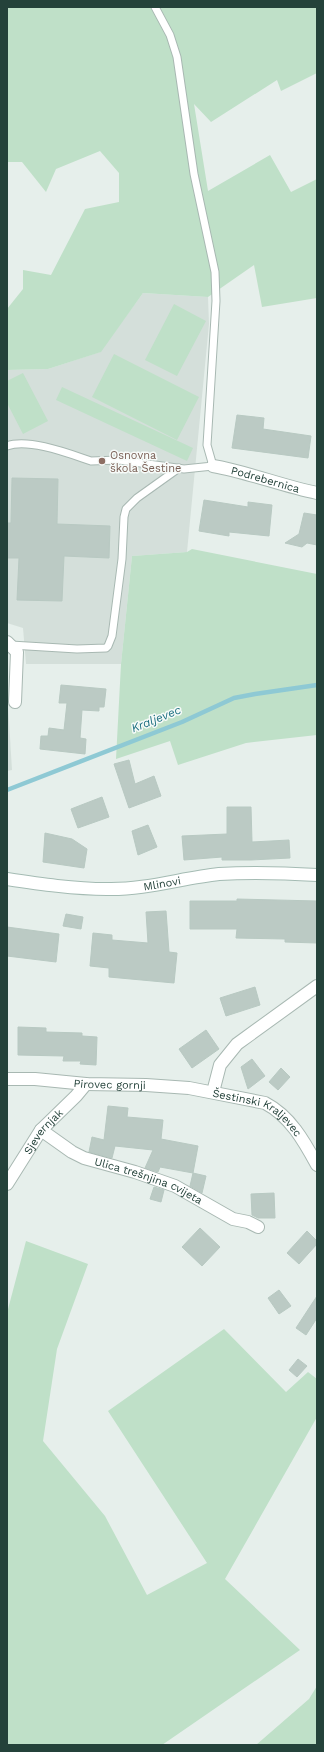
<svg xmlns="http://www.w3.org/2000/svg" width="324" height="1752" viewBox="0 0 324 1752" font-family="'Work Sans',sans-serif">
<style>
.built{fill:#d4dfda}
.green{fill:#bfe0c8}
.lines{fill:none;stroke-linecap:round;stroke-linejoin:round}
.stream{stroke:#8ec9d4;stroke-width:4.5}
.building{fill:#bbcac4;stroke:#b8c9c2}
.lane-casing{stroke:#a8b8b2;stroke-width:9}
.street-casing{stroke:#a8b8b2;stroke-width:14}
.secondary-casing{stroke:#a4bbb3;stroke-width:14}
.lane{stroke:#fff;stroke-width:7}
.street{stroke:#fff;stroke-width:12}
.secondary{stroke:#fff;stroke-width:12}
.education-dot{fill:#8d6e63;stroke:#f7fbf9;stroke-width:1.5}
.labels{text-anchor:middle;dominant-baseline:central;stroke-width:3;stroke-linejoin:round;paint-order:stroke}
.education-label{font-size:11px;fill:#785e54;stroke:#f7fbf9;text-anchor:start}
.street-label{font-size:11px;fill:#24423a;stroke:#f7fbf9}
.water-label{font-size:12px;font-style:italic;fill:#1c6f80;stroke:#f7fbf9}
</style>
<rect width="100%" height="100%" fill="#e6efeb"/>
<!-- built -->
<g class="built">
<path d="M143 293 208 297 209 324 187 552 132 556 121 664H26L23 628 7 623V370L48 369 100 352Z"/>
<path d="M7 688 12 770 7 771Z"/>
</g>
<!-- green -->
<g class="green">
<path d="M7 7H317V73L281 91 277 80 211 122 194 104 208 191 270 155 291 192 317 179V298L262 307 254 265 208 297 143 293 101 352 48 369 7 370V309L23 289V270L51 275 85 209 119 202V173L100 151 56 169 46 192 22 162H7Z"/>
<path d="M174 304 206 321 177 376 145 360Z"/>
<path d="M114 354 199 397 177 440 92 397Z"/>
<path d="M23 373 48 421 23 434 7 403V381Z"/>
<path d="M62 387 193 448 187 461 56 400Z"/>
<path d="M192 549 317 574V735L246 743 178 765 170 741 116 759 121 664 132 556 187 552Z"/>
<path d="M26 1241 88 1264 57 1349 43 1441 105 1516 147 1595 207 1563 108 1411 224 1329 286 1392 308 1372 317 1379V1417L225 1579 300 1650 162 1745H7V1313Z"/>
<path d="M317 1686V1745H256L309 1699Z"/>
</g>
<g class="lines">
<!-- stream -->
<path class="stream" d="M7 790 182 722 234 698 255 694 317 685"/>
</g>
<!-- building -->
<g class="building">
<path d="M237 415 264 418 263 429 311 436 308 458 232 448Z"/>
<path d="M12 478 58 479 57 524 110 526 109 558 64 556 62 601 17 600 19 558H7V523H11Z"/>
<path d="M204 500 248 507V502L272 505 269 536 229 532V536L199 531Z"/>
<path d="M304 513 317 515V545L307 543 302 547 285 543 299 534Z"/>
<path d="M61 685 106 689 104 707H99V711L82 710 80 738 86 739 85 754 40 749 41 736H48L49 728 64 730 67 703H59Z"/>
<path d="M129 760 135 784 154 776 161 796 129 808 114 764Z"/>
<path d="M102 797 109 817 78 828 71 809Z"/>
<path d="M227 807H251L252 842 289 840 290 858 251 860H222V857L184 860 182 836 227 834Z"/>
<path d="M148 825 157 847 138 855 132 831Z"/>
<path d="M45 833 72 839 87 849 84 868 43 862Z"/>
<path d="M237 899 317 901V943L285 942V939L236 938 237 929H190V901H237Z"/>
<path d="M166 911 169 952 177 953 174 983 109 977V968L90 966 93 933 112 935V940L148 943 146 912Z"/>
<path d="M66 914 83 917 81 929 63 926Z"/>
<path d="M7 927 59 934 56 962 7 956Z"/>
<path d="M255 987 260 1005 226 1016 220 998Z"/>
<path d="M18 1027 46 1028V1032L82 1033V1036L97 1037 96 1065 80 1064 81 1061H63L64 1056 18 1055Z"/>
<path d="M206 1030 219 1049 192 1068 179 1049Z"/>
<path d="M252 1059 265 1076 248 1089 241 1067Z"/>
<path d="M281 1068 290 1077 278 1090 269 1082Z"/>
<path d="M108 1106 128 1108 127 1117 163 1120 161 1139 198 1146 193 1173 160 1167 158 1172 145 1168 153 1150 115 1146 112 1158 89 1152 92 1137 104 1140Z"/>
<path d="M193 1173 206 1176 202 1193 190 1186Z"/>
<path d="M154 1187 164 1190 161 1202 150 1199Z"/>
<path d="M274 1193 275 1218H258L252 1215 251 1194Z"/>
<path d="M200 1228 220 1247 202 1266 182 1247Z"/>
<path d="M307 1231 317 1241V1244L299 1264 287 1253Z"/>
<path d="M279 1290 291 1306 279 1314 268 1298Z"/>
<path d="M317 1296V1318L306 1335 296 1328Z"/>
<path d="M298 1359 307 1366 297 1377 289 1370Z"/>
</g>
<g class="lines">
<defs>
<g id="lane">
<path d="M7 446C29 438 70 454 91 461L119 460 184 469 213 466 207 445 216 301 215 272 194 174 177 57 170 35 155 7"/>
<path d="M11 645 77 649 106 648 108 646 112 636 122 559 124 517 126 509 137 498 179 468"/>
</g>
<g id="street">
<path id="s1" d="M213 466C248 472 282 486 317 493"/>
<path d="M7 642 17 652 15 702"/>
<path id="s2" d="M7 1079H35L86 1084 146 1085 189 1088 265 1103C290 1116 304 1141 317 1165"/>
<path d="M213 1092 220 1065 237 1044 317 986"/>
<path id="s3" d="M41 1130 72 1152 84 1158 135 1172 175 1186 233 1219 248 1222 258 1227"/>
<path id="s4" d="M7 1184 41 1130 76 1096 86 1084"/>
</g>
<g id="secondary">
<path id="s5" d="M7 879C40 884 74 889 107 889 145 890 182 878 219 874 252 872 284 873 317 875"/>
</g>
</defs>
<!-- lane casing -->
<use href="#lane" class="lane-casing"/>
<!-- street casing -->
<use href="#street" class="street-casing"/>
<!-- secondary casing -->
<use href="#secondary" class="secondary-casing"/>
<!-- lane -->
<use href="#lane" class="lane"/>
<!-- street -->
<use href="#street" class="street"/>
<!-- secondary -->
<use href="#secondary" class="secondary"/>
</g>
<!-- markers -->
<circle class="education-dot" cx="102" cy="461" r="4"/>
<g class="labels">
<!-- education labels -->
<g class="education-label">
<text x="110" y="455">Osnovna<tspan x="110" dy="13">škola Šestine</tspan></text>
</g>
<!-- street labels -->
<g class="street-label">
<text stroke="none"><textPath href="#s1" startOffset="54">Podrebernica</textPath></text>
<text stroke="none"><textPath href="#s5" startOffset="156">Mlinovi</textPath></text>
<text stroke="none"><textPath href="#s2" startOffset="103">Pirovec gornji</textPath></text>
<text stroke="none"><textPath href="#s2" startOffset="257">Šestinski Kraljevec</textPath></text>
<text stroke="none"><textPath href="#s4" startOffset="64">Sjevernjak</textPath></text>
<text stroke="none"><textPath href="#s3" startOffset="120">Ulica trešnjina cvijeta</textPath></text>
</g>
<!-- water labels -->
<g class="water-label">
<text transform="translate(156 719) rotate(-22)">Kraljevec</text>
</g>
</g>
<!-- border -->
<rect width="324" height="1752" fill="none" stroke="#24423a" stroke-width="16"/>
</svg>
